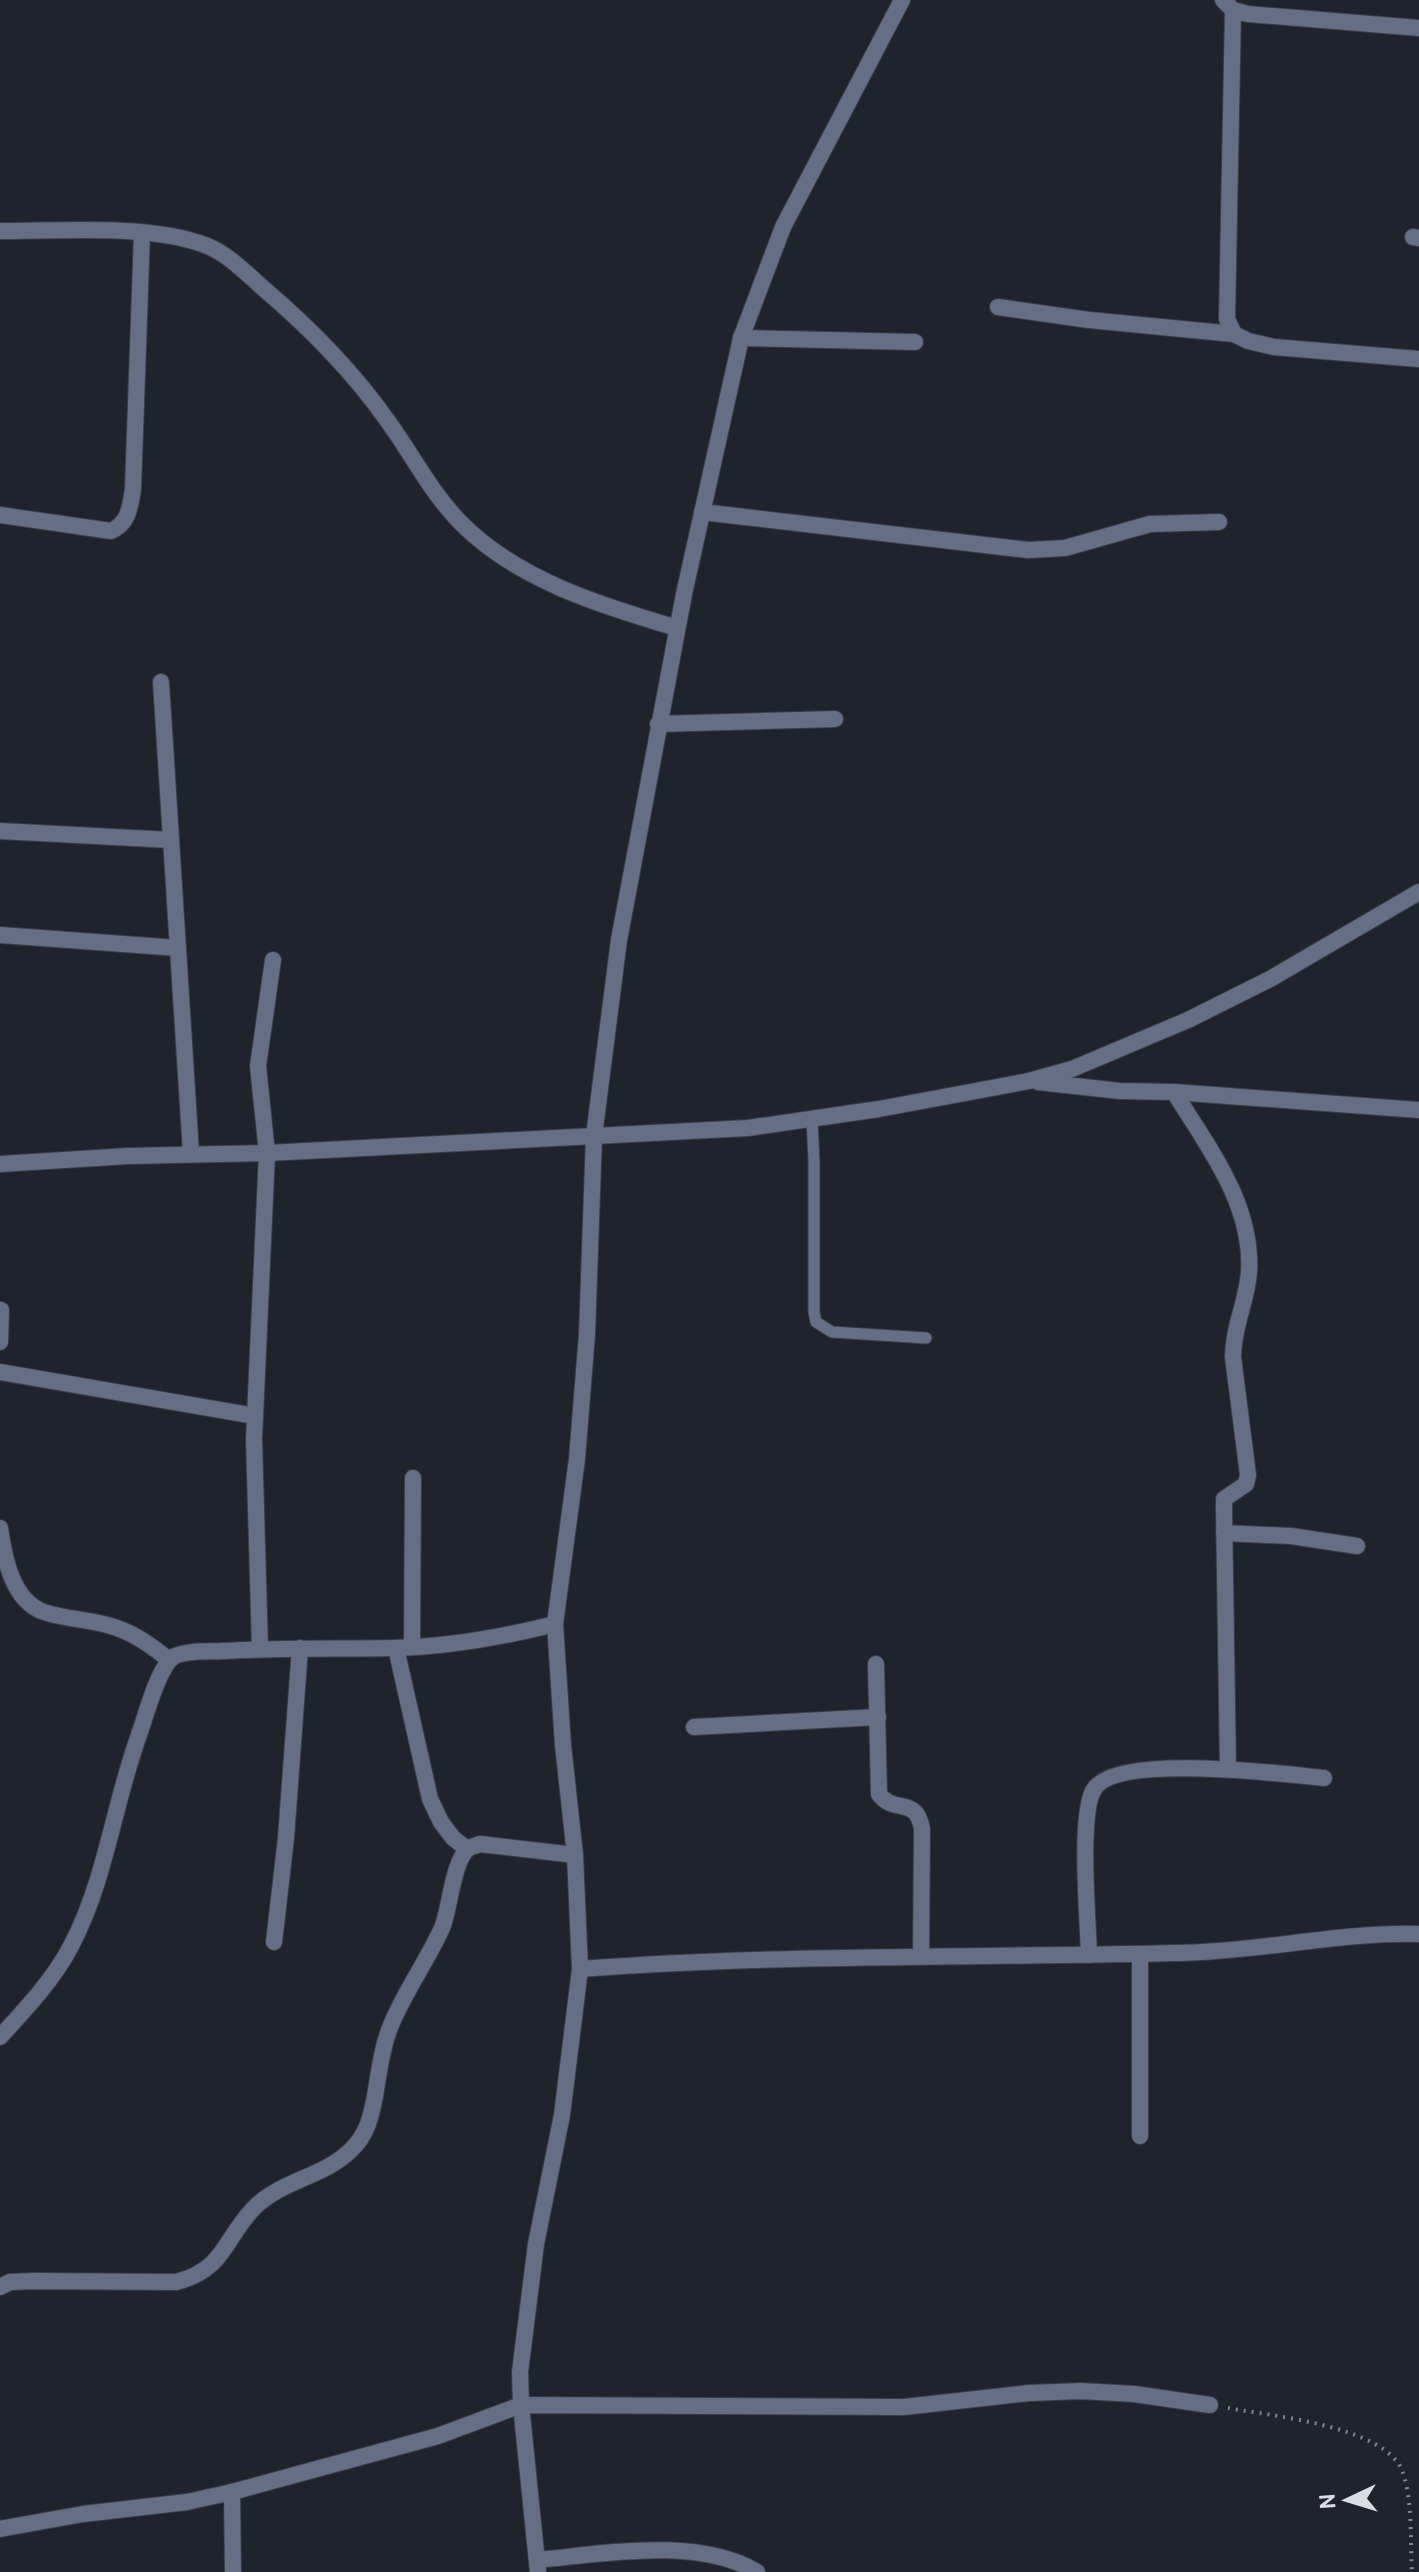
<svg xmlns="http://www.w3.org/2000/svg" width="1419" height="2572" viewBox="0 0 1419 2572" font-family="Overpass,sans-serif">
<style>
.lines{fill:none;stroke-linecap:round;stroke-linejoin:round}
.service-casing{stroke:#393d46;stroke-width:13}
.minor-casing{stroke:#393d46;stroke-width:18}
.path{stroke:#81858c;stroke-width:4;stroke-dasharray:2 6;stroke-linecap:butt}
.service{stroke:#646f86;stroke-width:11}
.minor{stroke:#646f86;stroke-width:16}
</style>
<rect width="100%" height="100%" fill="#1f232c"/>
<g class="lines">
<defs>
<path id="service" d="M812 1119 814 1162V1312L816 1322 832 1332 926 1338"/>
<g id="minor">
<path d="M1223 0 1233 10 1248 14 1419 28"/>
<path d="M1233 10 1227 319 1234 334 1248 341 1274 347 1419 359"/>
<path d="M0 231C60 231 150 224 205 245 227 253 246 273 263 288 310 328 351 369 387 420 412 454 431 493 461 523 517 580 602 606 677 628"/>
<path d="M1413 237 1419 238"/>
<path d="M998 307 1089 320 1234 334"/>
<path d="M741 338 915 342"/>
<path d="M702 512 1028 550 1065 548 1150 524 1219 522"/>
<path d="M0 515 111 531C129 523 130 507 133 489L142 233"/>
<path d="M161 682 191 1153"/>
<path d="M658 724 835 719"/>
<path d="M0 831 171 840"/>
<path d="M0 935 178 948"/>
<path d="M1038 1082 1120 1091 1174 1092 1419 1110"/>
<path d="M1174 1092C1208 1147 1253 1204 1249 1272 1247 1301 1233 1327 1233 1357L1248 1475 1246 1484 1224 1499V1510L1228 1769"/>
<path d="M0 1164 128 1156 267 1153 748 1128 879 1109 1029 1081 1072 1069 1188 1020 1270 979 1419 892"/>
<path d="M0 1342 1 1310"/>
<path d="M0 1372 255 1416"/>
<path d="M0 1528C4 1557 12 1601 44 1612 67 1620 93 1619 117 1628 137 1635 153 1647 169 1660"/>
<path d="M1224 1533 1291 1536 1357 1546"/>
<path d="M412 1647 413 1478"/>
<path d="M396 1648 430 1799 441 1822 453 1838 467 1849"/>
<path d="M260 1649 254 1439 267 1153 258 1066 273 960"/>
<path d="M876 1664 879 1794C894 1815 916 1795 922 1829L921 1956"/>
<path d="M694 1727 878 1717"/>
<path d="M274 1942 286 1838 300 1648"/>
<path d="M1089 1955C1088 1920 1079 1818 1093 1791 1112 1752 1283 1774 1324 1778"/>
<path d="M580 1969C779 1954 978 1958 1178 1953 1259 1952 1338 1932 1419 1934"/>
<path d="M0 2037C25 2010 54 1979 71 1946 106 1880 114 1802 140 1732 146 1715 159 1664 175 1656 189 1650 208 1652 223 1651 280 1648 336 1649 393 1648 447 1647 503 1637 555 1624"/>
<path d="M1140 2136V1954"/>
<path d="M0 2287 10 2282 34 2281 176 2282C227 2269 224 2236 257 2205 284 2180 325 2176 351 2150 367 2135 371 2117 375 2096 379 2073 382 2046 391 2025 405 1991 427 1961 442 1928 450 1909 453 1859 469 1848 472 1846 476 1846 480 1844L575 1855"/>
<path d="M232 2492 233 2572"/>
<path d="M0 2529 83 2514 187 2502 232 2492 438 2436 521 2405 904 2407 1029 2393 1081 2391 1134 2394 1210 2405"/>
<path d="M537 2560C604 2554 697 2536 757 2572"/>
<path d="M538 2572 521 2405 520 2372 536 2244 562 2115 580 1969 575 1855 563 1745 555 1624 577 1459 587 1334 594 1136 619 940 684 594 741 338 783 227 902 0"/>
</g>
</defs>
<!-- service casing -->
<use href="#service" class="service-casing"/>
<!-- minor casing -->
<use href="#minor" class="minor-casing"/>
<!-- path -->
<path class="path" d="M1228 2408C1271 2416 1388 2426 1403 2473 1413 2503 1410 2541 1412 2572"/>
<!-- service -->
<use href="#service" class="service"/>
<!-- minor -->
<use href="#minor" class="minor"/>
</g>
<!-- north arrow -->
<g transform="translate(1347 2500) rotate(266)" stroke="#1f232c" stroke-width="6" paint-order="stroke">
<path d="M0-6L14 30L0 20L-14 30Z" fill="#dadde3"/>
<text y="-12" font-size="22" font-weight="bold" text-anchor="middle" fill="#dadde3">N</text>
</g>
</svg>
